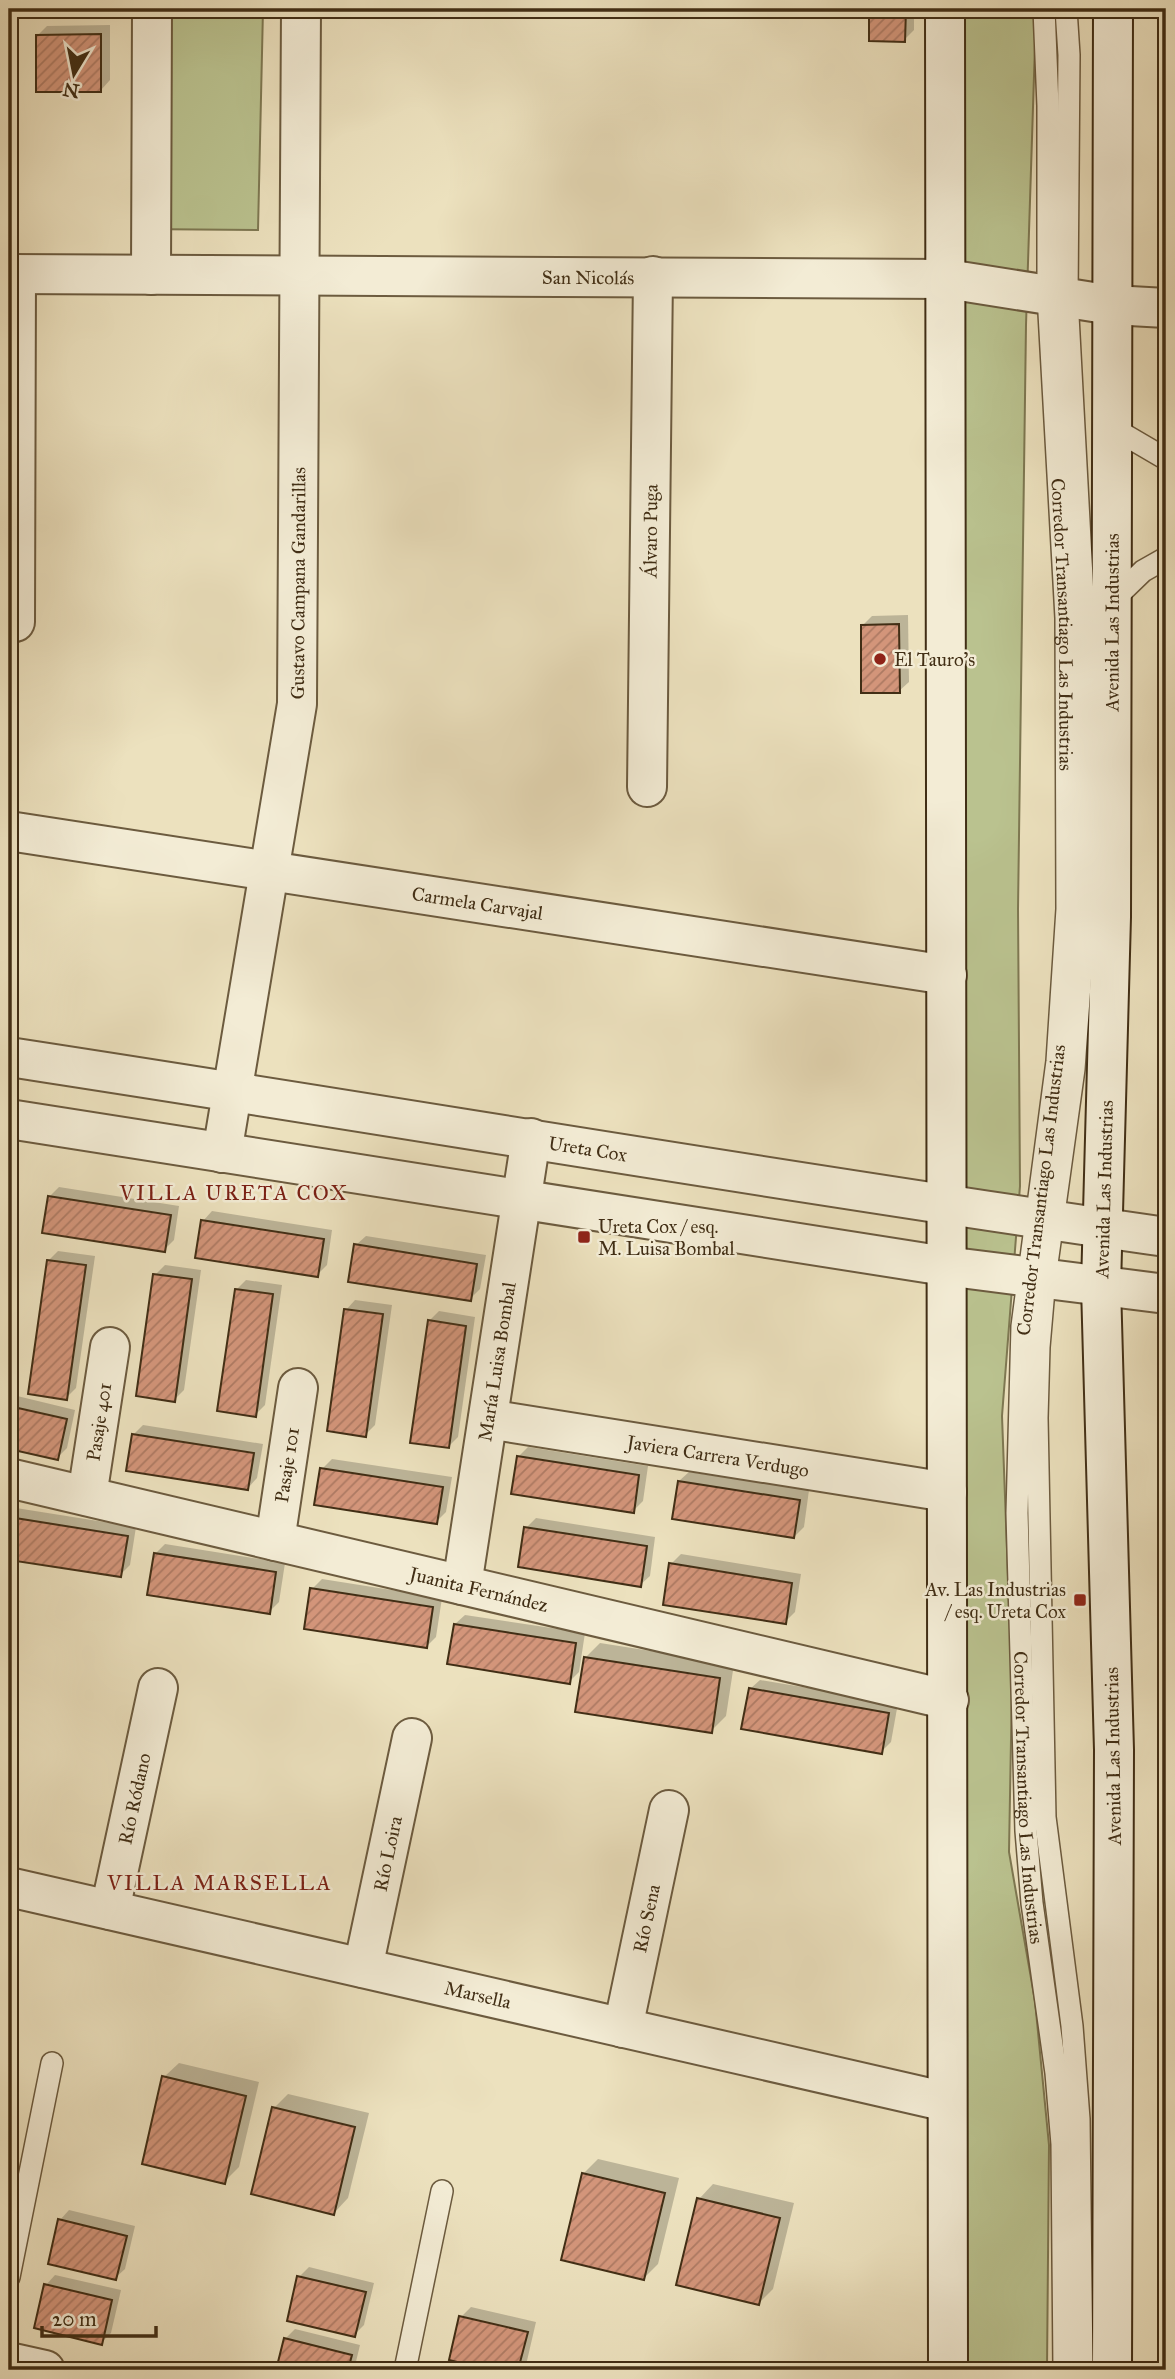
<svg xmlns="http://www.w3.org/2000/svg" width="1175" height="2379" viewBox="0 0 1175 2379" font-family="'IM FELL Great Primer',serif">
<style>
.green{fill:#bac28f;stroke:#7e7852;stroke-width:2}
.shadow{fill:#0003}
.building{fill:url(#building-hatch);stroke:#412e15;stroke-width:2}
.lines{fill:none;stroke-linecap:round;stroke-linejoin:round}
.service-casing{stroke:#6c5b3f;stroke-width:24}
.minor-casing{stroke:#6c5b3f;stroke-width:42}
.tertiary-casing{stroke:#6c5b3f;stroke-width:42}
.secondary-casing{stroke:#412e15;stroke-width:42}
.service{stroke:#f3ecd5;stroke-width:21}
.minor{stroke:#f3ecd5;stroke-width:38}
.tertiary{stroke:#f3ecd5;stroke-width:38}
.secondary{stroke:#f3ecd5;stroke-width:38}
.poi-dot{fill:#8f2418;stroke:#f3ecd5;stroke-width:2.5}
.labels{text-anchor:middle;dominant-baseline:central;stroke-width:5;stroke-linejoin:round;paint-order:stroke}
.street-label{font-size:19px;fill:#412e15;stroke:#f3ecd5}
.poi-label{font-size:19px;fill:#412e15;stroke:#f3ecd5;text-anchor:start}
.neighbourhood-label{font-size:21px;letter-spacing:2px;fill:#7a1f14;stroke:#f3ecd5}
</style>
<defs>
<pattern id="building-hatch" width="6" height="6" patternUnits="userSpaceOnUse" patternTransform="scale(1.75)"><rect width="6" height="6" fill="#d3957a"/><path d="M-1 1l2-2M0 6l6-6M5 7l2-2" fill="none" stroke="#ad7a63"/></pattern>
</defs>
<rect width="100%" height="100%" fill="#ece1be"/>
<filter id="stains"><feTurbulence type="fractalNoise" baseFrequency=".00286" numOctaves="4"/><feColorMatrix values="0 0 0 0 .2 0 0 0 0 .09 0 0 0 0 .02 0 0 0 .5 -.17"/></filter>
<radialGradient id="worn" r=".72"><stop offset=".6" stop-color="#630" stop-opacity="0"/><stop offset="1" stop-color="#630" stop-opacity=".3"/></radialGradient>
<!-- green -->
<g class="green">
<path d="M140 9H263L258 230 138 229Z"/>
<path d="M963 9H1035L1036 14 1026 325 1018 909 1020 1186 1002 1416 1012 1684 1009 1852 1035 2001 1049 2145 1047 2370H966Z"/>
</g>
<!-- shadow -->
<g class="shadow">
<path d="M871 9H914V30L904 40H871Z"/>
<path d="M110 25V80L101 90 38 35 47 26Z"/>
<path d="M908 615 909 682 899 691 863 625 872 616Z"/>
<path d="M9 1181 17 1182 9 1239Z"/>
<path d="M59 1187 179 1206 174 1240 164 1250 49 1197Z"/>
<path d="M212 1211 332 1230 327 1265 317 1275 203 1221Z"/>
<path d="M366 1236 486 1255 480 1289 470 1299 356 1245Z"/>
<path d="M58 1251 95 1256 76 1388 66 1398 49 1260Z"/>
<path d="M165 1265 201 1270 184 1390 174 1400 155 1275Z"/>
<path d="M246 1280 282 1285 265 1405 255 1415 236 1290Z"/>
<path d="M355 1300 392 1305 375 1425 365 1435 346 1310Z"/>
<path d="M439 1311 475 1317 458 1437 449 1446 429 1321Z"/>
<path d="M9 1394 75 1410 67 1448 57 1458 9 1447Z"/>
<path d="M143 1425 263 1444 257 1478 248 1488 133 1435Z"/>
<path d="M528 1447 648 1466 643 1501 633 1511 518 1457Z"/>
<path d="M332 1459 452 1477 446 1512 436 1522 322 1469Z"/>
<path d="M689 1472 809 1490 804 1527 794 1537 679 1481Z"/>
<path d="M16 1508 136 1527 130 1565 120 1575 9 1558V1516Z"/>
<path d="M536 1518 655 1537 650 1576 640 1585 526 1528Z"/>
<path d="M165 1544 285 1563 279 1602 269 1612 155 1554Z"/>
<path d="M681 1554 801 1574 795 1612 785 1622 671 1564Z"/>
<path d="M322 1579 442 1598 436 1637 426 1647 312 1589Z"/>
<path d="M465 1615 585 1633 579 1672 569 1682 455 1624Z"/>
<path d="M600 1643 734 1664 726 1716 711 1731 585 1658Z"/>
<path d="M760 1680 898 1703 891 1742 881 1752 750 1689Z"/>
<path d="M179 2063 259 2082 239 2167 224 2182 164 2077Z"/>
<path d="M288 2094 369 2113 348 2198 334 2213 274 2108Z"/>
<path d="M598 2159 679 2178 658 2264 644 2278 583 2174Z"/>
<path d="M713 2184 794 2203 773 2289 759 2303 699 2199Z"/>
<path d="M69 2210 135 2226 125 2269 115 2278 60 2220Z"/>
<path d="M309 2267 374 2283 364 2325 354 2335 299 2277Z"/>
<path d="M55 2275 121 2290 111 2333 101 2343 46 2285Z"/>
<path d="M471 2307 536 2322 526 2365 521 2370H448L458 2361 461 2317Z"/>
<path d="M295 2329 360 2345 354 2370H278L285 2339Z"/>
</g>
<!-- building -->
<g class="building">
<path d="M869 9H906L905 42 869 41Z"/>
<path d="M101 34V92H36V35Z"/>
<path d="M1162 503H1166V551H1163Z"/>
<path d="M899 624 900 693H861V625Z"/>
<path d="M48 1196 171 1215 165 1252 42 1233Z"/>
<path d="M201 1220 324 1239 318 1277 195 1258Z"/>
<path d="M354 1244 477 1264 471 1301 348 1282Z"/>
<path d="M47 1260 86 1265 67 1400 28 1394Z"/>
<path d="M153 1274 192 1279 175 1402 136 1396Z"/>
<path d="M235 1289 273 1294 256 1417 217 1411Z"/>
<path d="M344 1309 383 1314 366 1437 327 1431Z"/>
<path d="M428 1320 466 1326 449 1448 410 1443Z"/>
<path d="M9 1406 67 1419 58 1460 9 1449Z"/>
<path d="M132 1434 254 1453 248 1490 126 1471Z"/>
<path d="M517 1456 639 1475 634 1513 511 1494Z"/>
<path d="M320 1468 443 1487 437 1524 314 1505Z"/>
<path d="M678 1481 800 1500 794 1538 672 1519Z"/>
<path d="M9 1517 128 1536 121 1577 9 1560Z"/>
<path d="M524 1527 647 1546 641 1587 518 1567Z"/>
<path d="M154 1553 276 1572 270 1614 147 1595Z"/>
<path d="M669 1563 792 1583 786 1624 663 1605Z"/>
<path d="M310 1588 433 1607 427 1648 304 1629Z"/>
<path d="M454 1624 576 1643 570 1684 447 1664Z"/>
<path d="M584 1657 720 1678 712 1733 575 1712Z"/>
<path d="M749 1688 889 1713 882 1754 741 1729Z"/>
<path d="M162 2076 246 2096 225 2184 142 2164Z"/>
<path d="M272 2107 355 2127 334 2215 251 2194Z"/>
<path d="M582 2173 665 2193 644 2280 561 2260Z"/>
<path d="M697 2198 780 2218 759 2305 676 2285Z"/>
<path d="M58 2219 127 2236 116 2280 48 2264Z"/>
<path d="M297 2276 366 2292 355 2337 287 2321Z"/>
<path d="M44 2284 112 2300 102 2345 34 2328Z"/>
<path d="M459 2316 528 2332 518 2370H490L449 2360Z"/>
<path d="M284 2338 352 2355 348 2370H276Z"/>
</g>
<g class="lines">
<defs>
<g id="service">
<path id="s1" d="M1044 9 1048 106V295L1066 618 1067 909 1057 1061 1022 1326 1017 1513 1026 1831 1032 1903 1056 2073 1062 2144 1064 2370"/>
<path d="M1066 9 1069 55 1067 297 1084 615 1085 915 1074 1069 1045 1278 1039 1347 1037 1418 1045 1817 1072 2026 1079 2119 1082 2370"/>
<path d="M1113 428 1166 459"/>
<path d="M1113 600 1143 571 1166 558"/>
<path d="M9 2277 52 2063"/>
<path d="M405 2370 442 2191"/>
</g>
<g id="minor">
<path d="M151 275 152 9"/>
<path d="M15 622 16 274"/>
<path id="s2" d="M647 787 653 276"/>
<path id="s3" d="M9 831 947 975"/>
<path id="s4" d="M222 1153 297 704 301 9"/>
<path id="s5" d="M488 1419 947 1492"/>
<path id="s6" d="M9 1478 949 1700"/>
<path id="s7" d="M87 1496 110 1347"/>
<path id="s8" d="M275 1541 298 1388"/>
<path id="s9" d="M462 1585 531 1138"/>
<path id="s10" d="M9 1887 947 2102"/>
<path id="s11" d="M110 1910 158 1688"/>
<path id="s12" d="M363 1968 412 1738"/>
<path id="s13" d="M623 2028 669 1810"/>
<path d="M9 2362 45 2370"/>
</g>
<g id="tertiary">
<path id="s14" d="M9 274 947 279 1112 305 1166 308"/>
<path id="s15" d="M9 1057C395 1116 780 1182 1166 1237"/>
<path d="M9 1119 945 1266 1166 1294"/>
</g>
<g id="secondary">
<path d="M945 9 948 2370"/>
<path id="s16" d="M1112 2370 1114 1750 1101 1286 1111 917 1113 9"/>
</g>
</defs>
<!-- service casing -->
<use href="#service" class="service-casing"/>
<!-- minor casing -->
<use href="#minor" class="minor-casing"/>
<!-- tertiary casing -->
<use href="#tertiary" class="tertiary-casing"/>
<!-- secondary casing -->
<use href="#secondary" class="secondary-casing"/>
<!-- service -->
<use href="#service" class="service"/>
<!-- minor -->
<use href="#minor" class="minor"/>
<!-- tertiary -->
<use href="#tertiary" class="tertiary"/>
<!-- secondary -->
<use href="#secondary" class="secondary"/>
</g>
<!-- markers -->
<g class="poi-dot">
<circle cx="880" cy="659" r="7"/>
<rect x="577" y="1230" width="14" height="14" rx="3.5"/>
<rect x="1073" y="1593" width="14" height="14" rx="3.5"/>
</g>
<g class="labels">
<!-- street labels -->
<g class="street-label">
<text stroke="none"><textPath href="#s14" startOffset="579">San Nicolás</textPath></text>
<text stroke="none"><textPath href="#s2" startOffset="256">Álvaro Puga</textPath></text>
<text stroke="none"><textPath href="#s4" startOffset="576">Gustavo Campana Gandarillas</textPath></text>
<text stroke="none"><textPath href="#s16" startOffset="1748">Avenida Las Industrias</textPath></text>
<text stroke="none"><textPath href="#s1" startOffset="616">Corredor Transantiago Las Industrias</textPath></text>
<text stroke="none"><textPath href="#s3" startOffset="474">Carmela Carvajal</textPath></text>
<text stroke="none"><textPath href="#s15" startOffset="586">Ureta Cox</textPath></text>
<text transform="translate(1041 1190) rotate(-83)">Corredor Transantiago Las Industrias</text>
<text stroke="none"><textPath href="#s16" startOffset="1181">Avenida Las Industrias</textPath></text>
<text stroke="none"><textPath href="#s9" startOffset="226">María Luisa Bombal</textPath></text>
<text stroke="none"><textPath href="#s7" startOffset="75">Pasaje 401</textPath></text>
<text stroke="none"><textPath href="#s5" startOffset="233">Javiera Carrera Verdugo</textPath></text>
<text stroke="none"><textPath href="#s8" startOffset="77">Pasaje 101</textPath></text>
<text stroke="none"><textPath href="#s6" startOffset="483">Juanita Fernández</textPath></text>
<text transform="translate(1113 1756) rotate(-91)">Avenida Las Industrias</text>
<text stroke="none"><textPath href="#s1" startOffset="1792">Corredor Transantiago Las Industrias</textPath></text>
<text stroke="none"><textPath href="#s11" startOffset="114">Río Ródano</textPath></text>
<text stroke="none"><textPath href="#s12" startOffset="117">Río Loira</textPath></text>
<text stroke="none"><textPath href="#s13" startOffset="112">Río Sena</textPath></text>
<text stroke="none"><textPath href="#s10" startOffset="481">Marsella</textPath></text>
</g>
<!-- poi labels -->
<g class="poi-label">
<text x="894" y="659">El Tauro's</text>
<text x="598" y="1226">Ureta Cox / esq.<tspan x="598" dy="22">M. Luisa Bombal</tspan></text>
<text x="1066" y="1589" text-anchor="end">Av. Las Industrias<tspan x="1066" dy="22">/ esq. Ureta Cox</tspan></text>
</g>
<!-- neighbourhood labels -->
<g class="neighbourhood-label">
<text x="234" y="1193">VILLA URETA COX</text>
<text x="220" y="1883">VILLA MARSELLA</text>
</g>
</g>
<!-- margin -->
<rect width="1175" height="2379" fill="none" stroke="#ece1be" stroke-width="35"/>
<rect x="10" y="10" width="1154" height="2358" fill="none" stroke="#412e15" stroke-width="3.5"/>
<rect x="18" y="18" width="1140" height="2344" fill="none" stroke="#412e15" stroke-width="2"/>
<!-- north arrow -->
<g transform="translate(74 74) rotate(190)" stroke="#f3ecd5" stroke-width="5" paint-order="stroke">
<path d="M0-5L12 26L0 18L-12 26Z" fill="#412e15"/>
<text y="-10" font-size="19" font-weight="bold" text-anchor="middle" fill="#412e15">N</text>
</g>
<!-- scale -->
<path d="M42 2326v10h114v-10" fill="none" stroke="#412e15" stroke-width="3.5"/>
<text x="52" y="2326" font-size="21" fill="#412e15" stroke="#f3ecd5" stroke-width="5" paint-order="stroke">20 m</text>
<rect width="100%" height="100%" filter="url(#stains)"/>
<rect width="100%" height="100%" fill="url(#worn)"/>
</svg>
